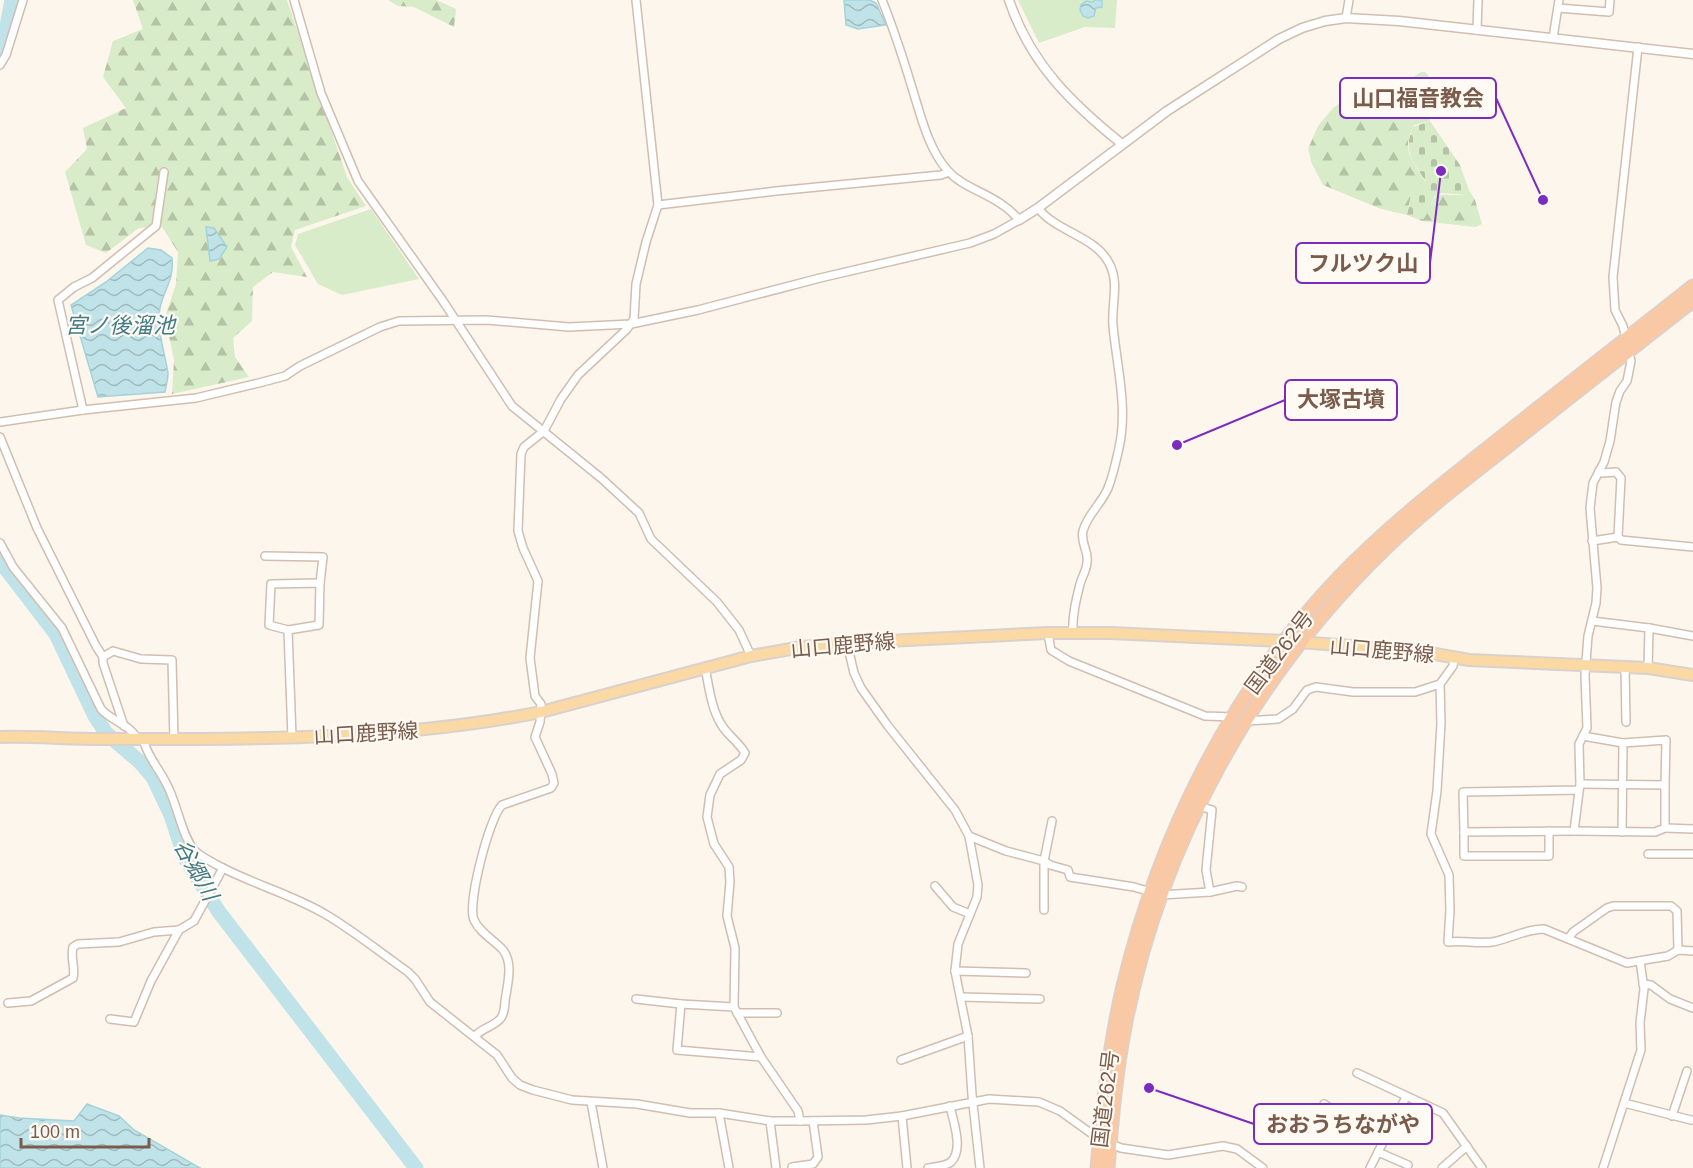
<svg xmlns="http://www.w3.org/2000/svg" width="1693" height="1168" viewBox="0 0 1693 1168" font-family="Arial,'Noto Sans JP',sans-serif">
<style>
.green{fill:#d8ecc9}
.forest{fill:url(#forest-firs)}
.cemetery{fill:url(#cemetery-stones)}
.water{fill:url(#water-waves);stroke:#a5d3da;stroke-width:1.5}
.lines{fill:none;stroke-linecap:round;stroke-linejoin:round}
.river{stroke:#bfe3e8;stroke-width:15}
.minor-casing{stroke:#d1beb0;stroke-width:10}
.tertiary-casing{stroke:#d1beb0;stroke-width:11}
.primary-casing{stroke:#dad1cd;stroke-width:14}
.trunk-casing{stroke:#dad1cd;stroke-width:15}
.minor{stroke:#fff;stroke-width:7}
.tertiary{stroke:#fff;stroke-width:8}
.primary{stroke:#fbd9a5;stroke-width:10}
.trunk{stroke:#f9c8a4;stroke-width:12}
.labels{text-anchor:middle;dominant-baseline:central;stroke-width:4.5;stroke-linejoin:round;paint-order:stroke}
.street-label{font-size:21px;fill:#7a5c4d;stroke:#fffaf3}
.water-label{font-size:22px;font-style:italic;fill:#437c86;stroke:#fffaf3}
.leader{fill:none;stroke:#7b2cbf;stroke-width:2}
.callout-dot{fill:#7b2cbf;stroke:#fffaf3;stroke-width:2}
.callout{fill:#fffaf3;stroke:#7b2cbf;stroke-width:2}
.callout-label{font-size:22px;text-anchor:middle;font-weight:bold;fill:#7a5c4d}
</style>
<defs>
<pattern id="forest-firs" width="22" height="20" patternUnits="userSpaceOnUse" patternTransform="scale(1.5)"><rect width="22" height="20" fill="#d8ecc9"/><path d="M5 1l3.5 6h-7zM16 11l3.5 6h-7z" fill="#b4c2a5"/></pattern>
<pattern id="cemetery-stones" width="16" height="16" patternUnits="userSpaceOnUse" patternTransform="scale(1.5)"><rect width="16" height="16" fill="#d8ecc9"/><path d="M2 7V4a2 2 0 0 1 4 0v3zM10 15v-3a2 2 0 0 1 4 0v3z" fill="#b4c2a5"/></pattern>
<pattern id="water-waves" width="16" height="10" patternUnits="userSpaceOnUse" patternTransform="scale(1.5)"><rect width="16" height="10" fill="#bfe3e8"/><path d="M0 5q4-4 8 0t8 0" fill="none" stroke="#a0bbbe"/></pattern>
</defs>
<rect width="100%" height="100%" fill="#fdf6ec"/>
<!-- green -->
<g class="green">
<path d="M1018 0H1117L1115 28 1085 27 1039 43Z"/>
<path d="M371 209 419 279 342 295 318 284 295 245 298 234Z"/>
</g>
<!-- forest -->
<g class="forest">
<path d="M133 0H287L347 177 366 206 295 230 291 247 307 277 273 272 253 287 252 321 233 338 235 357 249 377 172 394 174 360 165 317 176 284 178 252 162 227 139 228 106 253 86 245 65 172 87 149 83 128 126 108 103 77 113 41 143 29Z"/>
<path d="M388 0H436L456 9 454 27 414 7 398 6Z"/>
<path d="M1421 72H1425C1436 83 1432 92 1431 105 1431 111 1432 115 1430 121L1414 125C1400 150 1413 161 1426 183 1409 192 1411 197 1407 215L1381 209 1323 185 1312 164 1308 149 1318 126 1332 109 1342 101 1372 92 1381 95 1400 94 1410 79Z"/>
<path d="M1469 190 1475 200 1482 224 1475 227 1422 221 1436 196C1446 193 1455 196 1465 195Z"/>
</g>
<!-- cemetery -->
<path class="cemetery" d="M1430 121 1460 165 1469 190 1465 195 1442 193 1435 196 1429 211 1422 221 1407 215 1413 190 1426 182C1414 162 1402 152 1413 127Z"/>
<!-- water -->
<g class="water">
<path d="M844 0H870L876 3 886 25 858 29 846 25Z"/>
<path d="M1095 0H1102V7L1096 8 1094 16 1088 18 1083 16 1080 10 1081 5 1086 1 1093 2Z"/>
<path d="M206 227 214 228 227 247 219 259 210 261Z"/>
<path d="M148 248 161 250 172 258C174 282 164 288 160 308 156 327 165 354 168 373 168 379 166 386 165 392L98 397 71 305 106 282Z"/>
<path d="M87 1104 119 1116 134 1130 200 1168H0V1115L19 1118 74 1121Z"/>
</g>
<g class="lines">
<!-- river -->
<g class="river">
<path d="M0 48 4 41 12 0"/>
<path d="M0 561 56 634 95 716 106 733 140 762 153 777 171 815 185 858 219 912 416 1168"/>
</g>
<defs>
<g id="minor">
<path d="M294 0 321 93 358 181 443 301 512 406 601 478 639 513 651 539 717 602 739 630 751 656"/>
<path d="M1558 8 1609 12 1610 0"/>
<path d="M1346 18 1349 0"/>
<path d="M1477 30 1478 0"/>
<path d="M1553 38 1559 0"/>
<path d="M0 65 6 55 23 0"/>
<path d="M658 205 776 191 941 175 949 172"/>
<path d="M1038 208C1056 232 1095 236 1109 263 1120 283 1111 305 1113 326 1117 368 1128 407 1119 448 1116 461 1113 476 1108 488 1102 503 1087 515 1083 531 1080 543 1089 551 1087 562 1087 569 1082 577 1080 584 1076 600 1072 616 1073 633"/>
<path d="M83 410 58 300 74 287 92 278 156 226 164 172"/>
<path d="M0 422 83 410 196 398 259 383 285 376 300 366 380 327 399 321 486 320 569 327 631 324 698 310 820 278 970 243 994 234 1019 220C998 194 966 191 948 171 929 150 921 117 913 91 904 61 894 30 882 0"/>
<path d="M0 437 37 528 96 646 103 657"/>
<path d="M1599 471 1602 473 1616 472 1621 478 1618 537"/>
<path d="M1592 541 1618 537 1621 540 1693 547"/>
<path d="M0 543 13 567 62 628 101 709C111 721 130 724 137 739"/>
<path d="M265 556 323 557 320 583"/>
<path d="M1592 621 1649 628 1648 668"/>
<path d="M1649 628 1693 636"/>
<path d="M288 630 269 625 271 584 320 583 319 625 288 630 292 737"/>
<path d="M1048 633 1051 650 1069 661 1205 716 1233 717"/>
<path d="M847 643 854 673 861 688 888 726 955 810 969 836 978 885 977 897 958 944 955 971 968 1036 972 1095 980 1168"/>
<path d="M1625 666 1626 722"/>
<path d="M705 668C709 686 711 708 721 724 727 735 738 741 745 753L741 760 720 774 710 795 707 817 714 844 729 867 730 882 727 916 735 948 734 1007 761 1057 798 1111 800 1121"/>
<path d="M1440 684 1441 723 1437 791 1431 834 1449 875 1450 910 1448 942C1463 940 1477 944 1492 942 1510 939 1525 929 1544 929L1627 963 1668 956 1678 950 1693 951"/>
<path d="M1246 721 1278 719 1293 709 1307 690 1316 687 1353 692H1415L1440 684 1453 666 1454 657"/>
<path d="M124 726 103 663V657L113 651 141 659 172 660 174 739"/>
<path d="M1583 736 1623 743"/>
<path d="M143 739C147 756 158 767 166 783 177 802 181 834 194 850 201 857 209 860 217 865 252 884 291 894 325 914 354 931 381 953 408 972L415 979 430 1002 497 1055 512 1078 520 1085 533 1090 572 1100 637 1104 690 1113H719L770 1121H800L866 1120 902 1116 989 1099 1039 1102 1060 1111 1099 1139 1121 1148 1168 1155 1223 1146 1237 1149 1263 1168"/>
<path d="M1579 790 1463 792 1464 832 1574 831 1580 784 1579 744 1587 728 1585 675 1588 636 1596 603 1597 588 1590 508 1593 483 1604 462 1610 441 1616 402 1620 391 1627 381 1631 361 1623 326 1615 310 1613 277 1638 47"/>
<path d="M1199 806 1212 810 1206 870 1210 892"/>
<path d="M1052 821 1044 861 1050 865 1068 870 1070 877 1134 887 1151 892"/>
<path d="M1665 828 1693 829"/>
<path d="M1574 831 1655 832 1665 828V785L1580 784"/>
<path d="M1464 832V856H1549V831"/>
<path d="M1622 832 1623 743 1666 740 1665 785"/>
<path d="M969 836 1006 851 1044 861V910"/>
<path d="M1648 854H1693"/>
<path d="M935 886 953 907 970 914"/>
<path d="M1161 895 1210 892 1237 886 1242 887"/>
<path d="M1569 938 1573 932 1607 908 1613 906H1671L1677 911 1678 950"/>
<path d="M955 971 1026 973"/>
<path d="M1643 984 1651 985 1670 999 1693 1008"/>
<path d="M961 997 1040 999"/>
<path d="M636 999 681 1004"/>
<path d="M8 1003 31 1001 73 978C76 968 70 960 73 947L78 944 119 942 154 932 179 930"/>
<path d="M734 1007 681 1004 677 1050 761 1057"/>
<path d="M737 1013H777"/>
<path d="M110 1019 134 1022 151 981 179 930 194 921 223 868"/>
<path d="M475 1036C482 1028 495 1026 501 1018 506 1011 504 1002 506 995 508 981 513 963 503 950 494 940 480 933 474 920 467 904 489 818 502 805L551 788 554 783 552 774 535 737 540 722 541 704 535 696 530 658 538 581 523 548 518 531 521 454 524 447 544 431 561 399 578 375 627 329 634 319 636 284 646 242 658 205 636 0"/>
<path d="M901 1060 968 1036"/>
<path d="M1357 1073 1443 1113 1482 1168"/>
<path d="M591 1102 603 1168"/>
<path d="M1624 1103 1691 1120"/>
<path d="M1324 1104 1348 1120 1388 1135"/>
<path d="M719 1113 729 1168"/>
<path d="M902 1116 907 1168"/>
<path d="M1672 1116 1687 1071"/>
<path d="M770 1121 776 1168"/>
<path d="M1378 1152 1408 1165"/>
<path d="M792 1167 813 1164 818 1157 813 1121"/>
<path d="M928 1168C935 1167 946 1166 951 1162 964 1149 953 1121 950 1106"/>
<path d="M1370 1168 1406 1097"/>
<path d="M1442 1168 1467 1146"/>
<path d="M1603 1168 1641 1050 1640 1023 1644 989 1640 961"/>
</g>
<g id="tertiary">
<path d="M1009 0C1030 63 1071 103 1122 144"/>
<path d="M1019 220 1038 208 1167 111 1279 39 1302 28 1325 21 1346 18 1399 21 1693 54"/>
</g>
<path id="primary" d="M0 737C34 736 67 739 100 739 247 739 396 741 541 712L751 656 802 647 847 643 1048 633H1110L1285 641 1418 651 1469 660 1648 668 1693 675"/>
<g id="trunk">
<path d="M1097 1168C1102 1107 1109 1046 1123 986 1159 836 1232 688 1340 576 1389 525 1445 482 1500 438 1565 387 1629 336 1693 286"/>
<path d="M1108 1168C1112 1121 1116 1073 1125 1027 1160 845 1253 676 1386 548 1425 510 1469 477 1512 443 1572 395 1633 348 1693 301"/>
</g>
</defs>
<!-- minor casing -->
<use href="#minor" class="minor-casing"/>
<!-- tertiary casing -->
<use href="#tertiary" class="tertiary-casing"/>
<!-- primary casing -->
<use href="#primary" class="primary-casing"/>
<!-- trunk casing -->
<use href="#trunk" class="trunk-casing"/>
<!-- minor -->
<use href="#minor" class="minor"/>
<!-- tertiary -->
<use href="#tertiary" class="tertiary"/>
<!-- primary -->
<use href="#primary" class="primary"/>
<!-- trunk -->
<use href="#trunk" class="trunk"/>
</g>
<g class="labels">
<!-- street labels -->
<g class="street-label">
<text transform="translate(843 645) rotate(-5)">山口鹿野線</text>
<text transform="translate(1382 650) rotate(5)">山口鹿野線</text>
<text transform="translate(1279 652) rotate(-53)">国道262号</text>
<text transform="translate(366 733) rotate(-3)">山口鹿野線</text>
<text transform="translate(1105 1099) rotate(-83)">国道262号</text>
</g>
<!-- water labels -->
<g class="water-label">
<text x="120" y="325">宮ノ後溜池</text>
<text transform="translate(196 870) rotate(61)">谷郷川</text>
</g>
</g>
<!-- callouts -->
<path class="leader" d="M1543 200L1496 98M1441 171L1430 263M1177 445L1285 400M1149 1088L1254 1124"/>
<g class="callout-dot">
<circle cx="1543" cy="200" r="6"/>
<circle cx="1441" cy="171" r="6"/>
<circle cx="1177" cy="445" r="6"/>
<circle cx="1149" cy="1088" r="6"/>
</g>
<g class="callout">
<rect x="1340" y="78" width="156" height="40" rx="6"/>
<rect x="1296" y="243" width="134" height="40" rx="6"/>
<rect x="1285" y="380" width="112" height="40" rx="6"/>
<rect x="1254" y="1104" width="178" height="40" rx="6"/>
</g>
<g class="callout-label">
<text x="1418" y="106">山口福音教会</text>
<text x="1363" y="271">フルツク山</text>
<text x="1341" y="407">大塚古墳</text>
<text x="1343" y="1132">おおうちながや</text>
</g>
<!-- scale -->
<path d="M21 1138v9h128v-9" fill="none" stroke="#7a5c4d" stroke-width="3"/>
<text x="30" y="1138" font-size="18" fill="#7a5c4d" stroke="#fffaf3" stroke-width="4.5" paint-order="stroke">100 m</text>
</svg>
